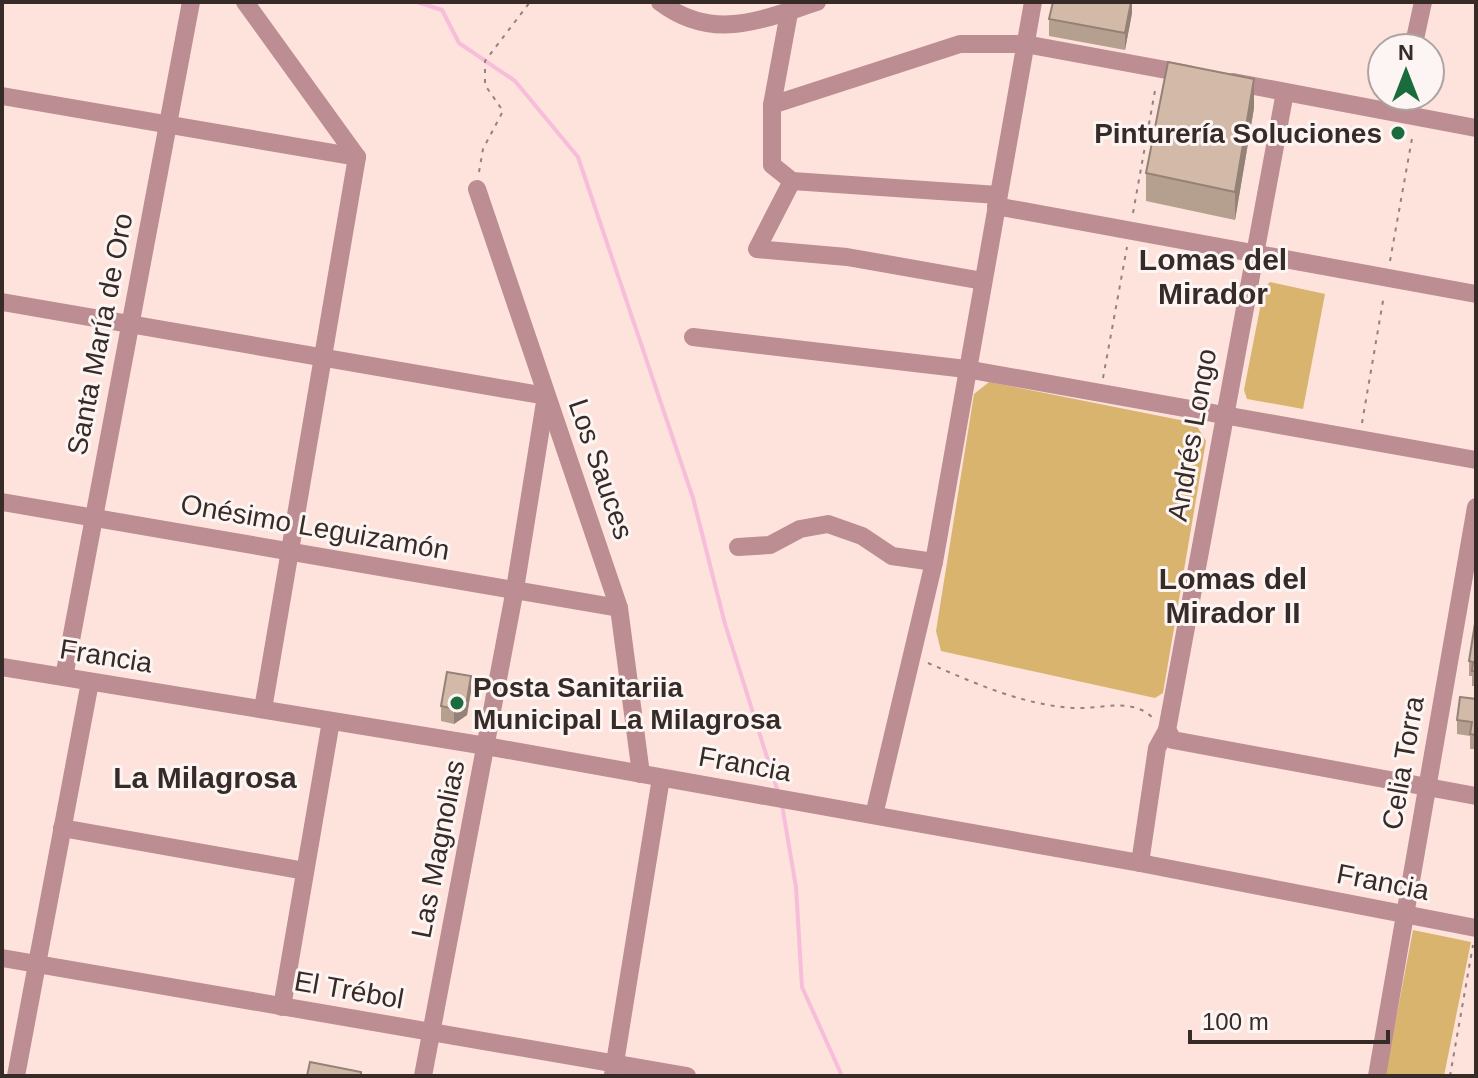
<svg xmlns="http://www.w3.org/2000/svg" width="1478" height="1078" viewBox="0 0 1478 1078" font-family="Arial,sans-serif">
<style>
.green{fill:#d9b46f}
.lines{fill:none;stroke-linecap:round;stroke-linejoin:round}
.stream{stroke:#f7bdda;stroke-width:4}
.path{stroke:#94827c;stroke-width:2;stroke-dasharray:4 6;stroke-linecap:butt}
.minor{stroke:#bc8d92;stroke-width:18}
.wall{fill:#b5a090}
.shaded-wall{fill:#948276}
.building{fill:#d3baa8;stroke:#948276;stroke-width:2}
.poi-dot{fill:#1a6c3d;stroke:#fcf5f3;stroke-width:3}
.labels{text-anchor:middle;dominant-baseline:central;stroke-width:6;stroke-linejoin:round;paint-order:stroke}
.poi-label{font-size:28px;font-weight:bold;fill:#372b27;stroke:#fcf5f3;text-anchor:end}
.street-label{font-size:28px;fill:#372b27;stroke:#fcf5f3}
.neighbourhood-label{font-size:30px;font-weight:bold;fill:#372b27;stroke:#fcf5f3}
</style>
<rect width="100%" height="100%" fill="#fde3dc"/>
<!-- green -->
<g class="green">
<path d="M1270 282 1325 294 1303 409 1247 399 1244 390 1264 288Z"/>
<path d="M989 382 1195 423 1206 441 1163 693 1155 698 941 651 936 631 974 394Z"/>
<path d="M1413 930 1471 942 1444 1076H1385Z"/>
</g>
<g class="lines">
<!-- stream -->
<g class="stream">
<path d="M417 2 442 10 459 43 515 81 578 157 693 498 725 624 778 792"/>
<path d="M782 805 796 887 802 987 842 1076"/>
</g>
<!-- path -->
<g class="path">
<path d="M479 172 483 149 503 111 485 85V61L530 2"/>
<path d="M1133 213 1156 85"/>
<path d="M1390 261 1413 133"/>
<path d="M1103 378 1127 247"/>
<path d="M1362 423 1384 295"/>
<path d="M928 663C974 683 1025 706 1076 708 1104 709 1131 697 1153 718"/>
<path d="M1450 1076 1473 945"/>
</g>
<!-- minor -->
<g class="minor">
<path d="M245 2 357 157"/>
<path d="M660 2C713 42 760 20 817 2"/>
<path d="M791 2 772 105V165L792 181 998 195"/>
<path d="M1413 48 1423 2"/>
<path d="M1233 82 1476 128"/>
<path d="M2 96 357 157"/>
<path d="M772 105 960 44H1025L1188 74"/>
<path d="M792 181 757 249 847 257 983 281"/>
<path d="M477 189 619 608 641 774"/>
<path d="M996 206 1476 294"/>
<path d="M2 302 546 396 515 589 423 1076"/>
<path d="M693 337 966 369 1476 460"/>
<path d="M2 502 619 608"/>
<path d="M738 547 770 545 800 529 828 524 862 536 892 556 934 562"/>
<path d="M2 667 486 746 1140 863 1476 928"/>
<path d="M64 677 191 2"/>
<path d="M263 709 357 157"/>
<path d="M1167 730 1173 740 1476 796"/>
<path d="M874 815 934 562 1033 2"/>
<path d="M62 828 305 871"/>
<path d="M1140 863 1157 748 1167 730 1285 92"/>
<path d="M2 958 687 1076"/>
<path d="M282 1007 331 721"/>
<path d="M613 1075 661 778"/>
<path d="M16 1076 90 682"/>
<path d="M1377 1076 1476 507"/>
</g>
</g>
<!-- wall -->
<g class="wall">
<path d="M1132 2V13L1125 50 1049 36V19Z"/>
<path d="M1254 108 1235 220 1146 201V173Z"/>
<path d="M1476 617V686H1472V676H1469V661Z"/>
<path d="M471 691 467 715 454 724 441 721V706Z"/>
<path d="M1476 699V749H1470V736L1457 734V720Z"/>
</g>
<!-- shaded-wall -->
<g class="shaded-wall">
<path d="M1131 2H1132V13L1125 50V33Z"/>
<path d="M1254 79V108L1235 220V192Z"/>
<path d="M471 676V691L467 715 454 724V709Z"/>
</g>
<!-- building -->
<g class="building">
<path d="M1053 2H1131L1125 33 1049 19Z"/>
<path d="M1168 62 1254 79 1235 192 1146 173Z"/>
<path d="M1476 617V671H1472L1473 662 1469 661Z"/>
<path d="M447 672 471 676 467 700 454 709 441 706Z"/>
<path d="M1460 697 1476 699V735L1470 734 1472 722 1457 720Z"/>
<path d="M310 1062 361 1072V1076H307Z"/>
</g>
<!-- markers -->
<g class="poi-dot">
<circle cx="1398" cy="133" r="8"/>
<circle cx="457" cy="703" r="8"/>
</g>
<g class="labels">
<!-- poi labels -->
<g class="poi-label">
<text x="1382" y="133">Pinturería Soluciones</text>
<text x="473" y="687" text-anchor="start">Posta Sanitariia<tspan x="473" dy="32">Municipal La Milagrosa</tspan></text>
</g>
<!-- street labels -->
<g class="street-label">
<text transform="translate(100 334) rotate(-79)">Santa María de Oro</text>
<text transform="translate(1192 435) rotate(-80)">Andrés Longo</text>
<text transform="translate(601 469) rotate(71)">Los Sauces</text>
<text transform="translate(315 527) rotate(10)">Onésimo Leguizamón</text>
<text transform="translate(106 656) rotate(9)">Francia</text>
<text transform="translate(1403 763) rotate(-80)">Celia Torra</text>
<text transform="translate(745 764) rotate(10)">Francia</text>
<text transform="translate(438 849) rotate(-79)">Las Magnolias</text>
<text transform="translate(1383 882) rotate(11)">Francia</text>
<text transform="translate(349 990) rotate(10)">El Trébol</text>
</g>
<!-- neighbourhood labels -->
<g class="neighbourhood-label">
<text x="1213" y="259">Lomas del<tspan x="1213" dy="34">Mirador</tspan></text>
<text x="1233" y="578">Lomas del<tspan x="1233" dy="34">Mirador II</tspan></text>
<text x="205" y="777">La Milagrosa</text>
</g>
</g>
<!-- border -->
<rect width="1478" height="1078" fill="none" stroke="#372b27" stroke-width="8"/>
<!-- north arrow -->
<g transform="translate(1406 72)"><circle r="38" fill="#fcf5f3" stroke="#ada4a1" stroke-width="2"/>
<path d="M0-6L14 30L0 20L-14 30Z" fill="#1a6c3d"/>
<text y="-12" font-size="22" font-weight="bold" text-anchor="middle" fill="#372b27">N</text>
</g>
<!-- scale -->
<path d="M1190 1030v12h198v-12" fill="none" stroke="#372b27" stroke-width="4"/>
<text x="1202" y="1030" font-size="24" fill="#372b27" stroke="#fcf5f3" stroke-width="6" paint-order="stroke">100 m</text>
</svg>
